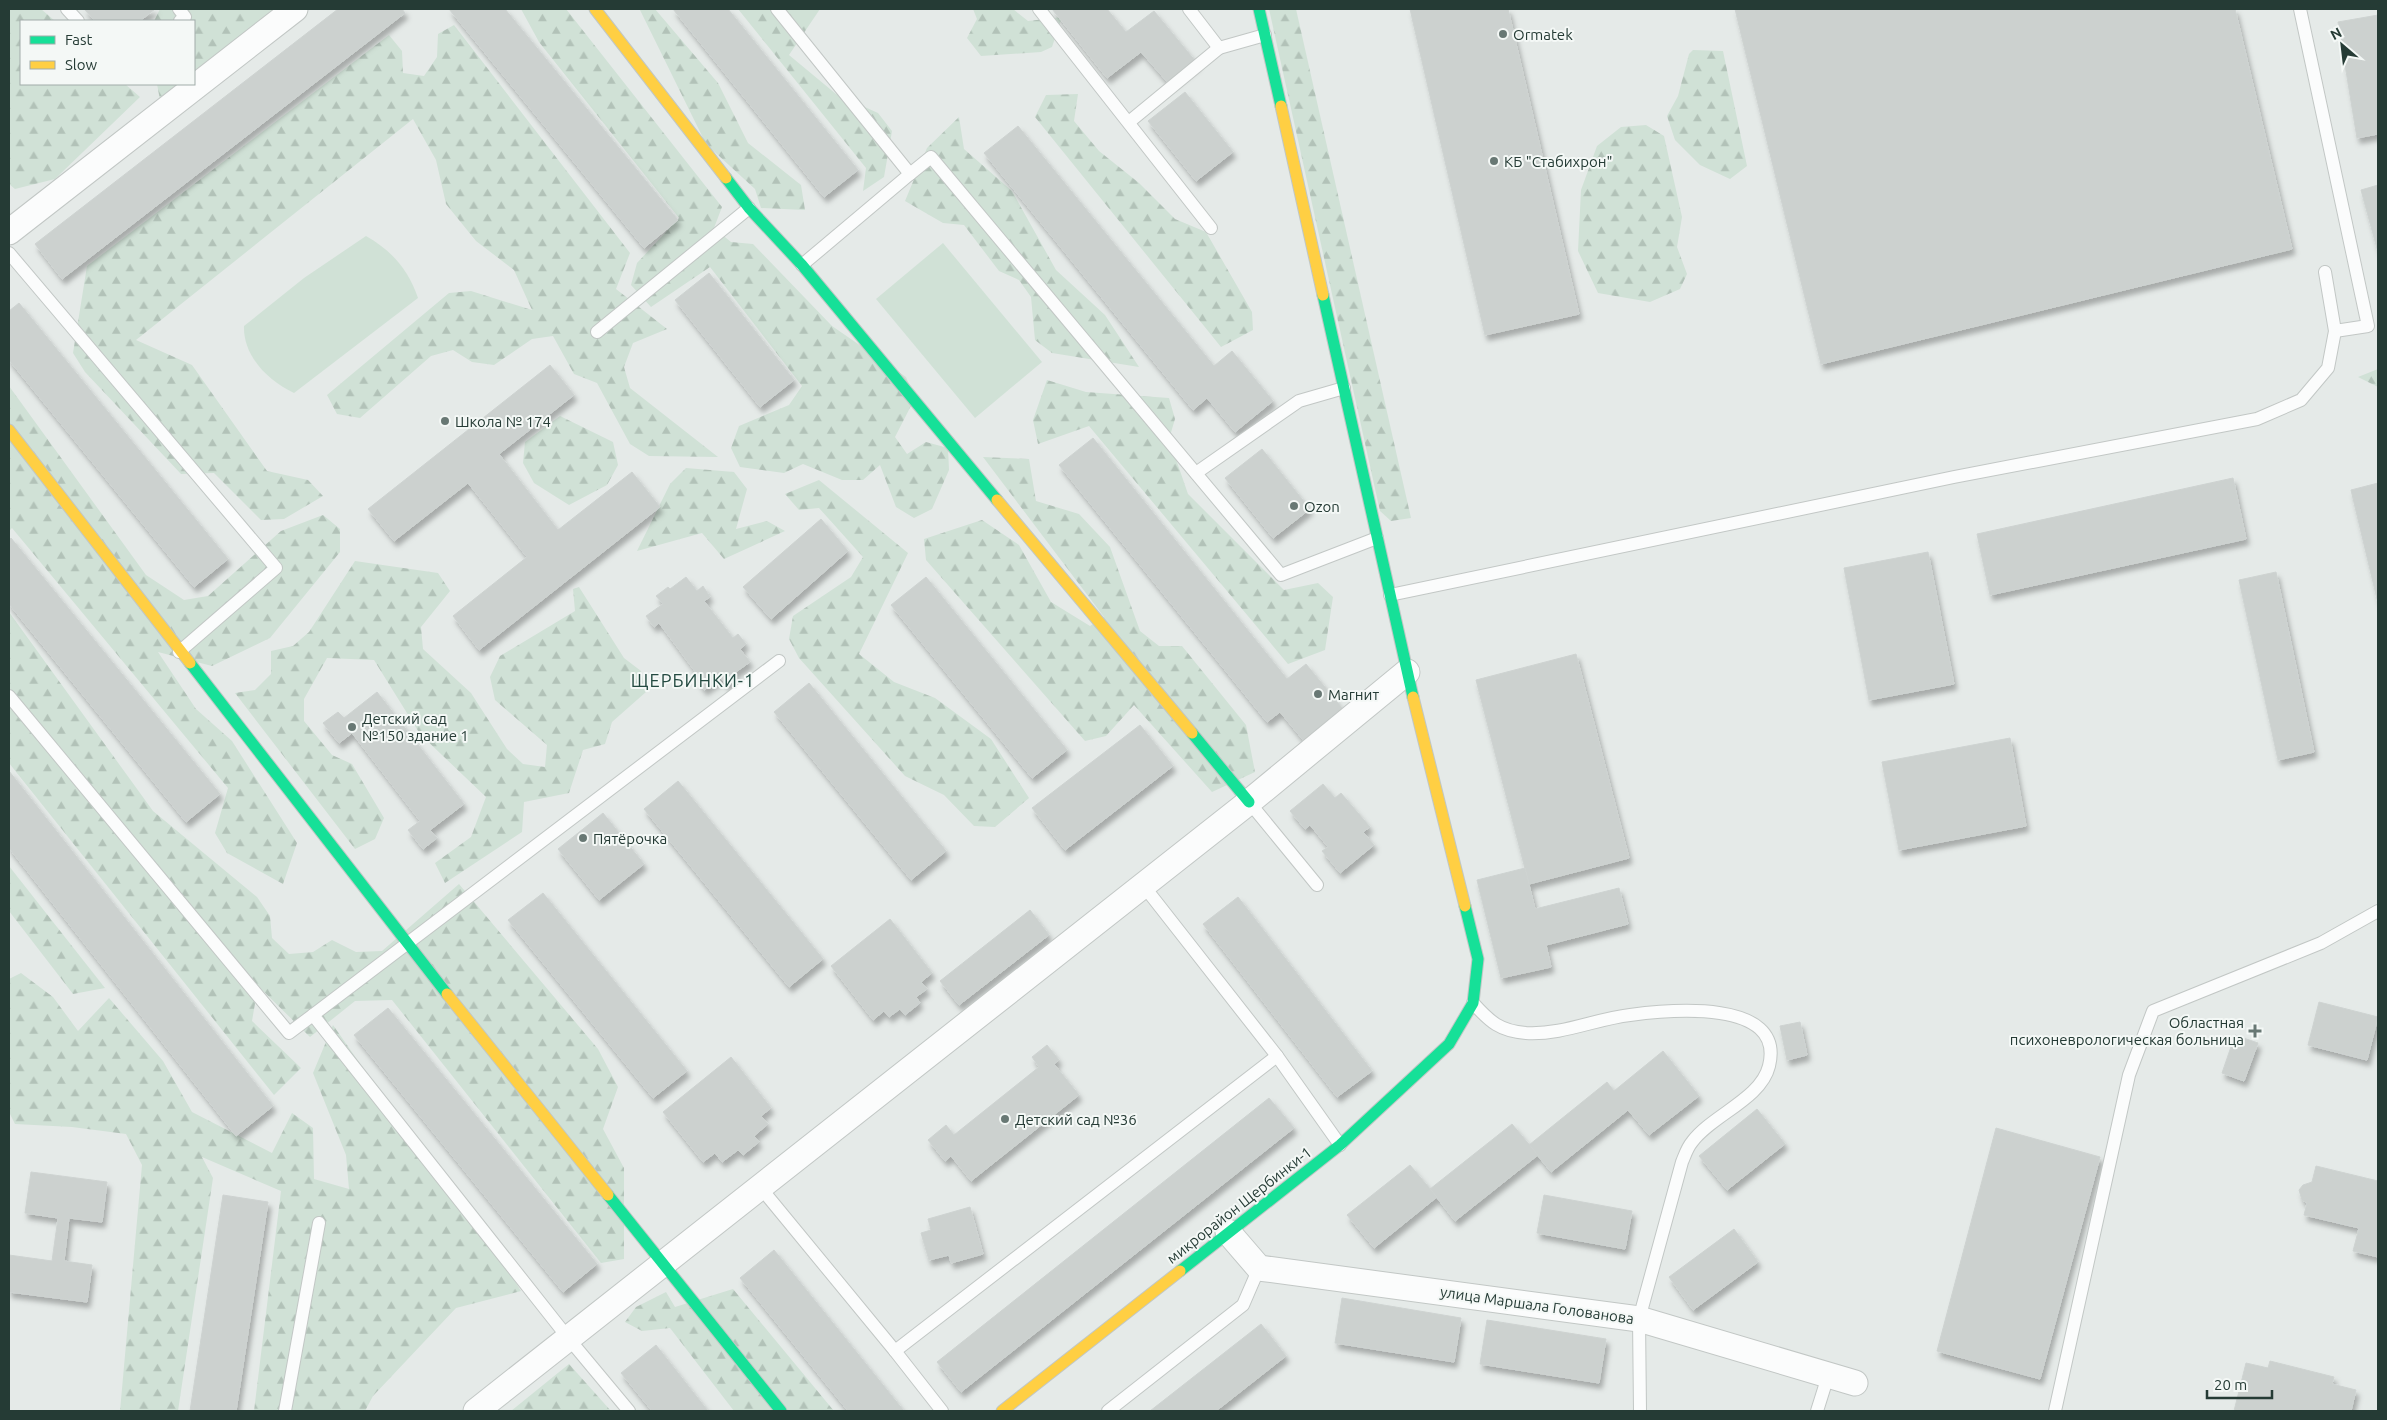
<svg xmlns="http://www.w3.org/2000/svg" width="2387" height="1420" viewBox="0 0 2387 1420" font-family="Ubuntu,sans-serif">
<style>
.forest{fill:url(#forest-firs)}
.green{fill:#d0e1d6}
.building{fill:#ccd1cf;stroke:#ced3d1;filter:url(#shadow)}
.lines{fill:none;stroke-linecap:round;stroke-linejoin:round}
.lane-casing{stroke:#c2c7c5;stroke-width:14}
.street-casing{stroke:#c2c7c5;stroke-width:27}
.fast-casing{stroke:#c1c7c5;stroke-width:13}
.slow-casing{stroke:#c1c7c5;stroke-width:13}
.lane{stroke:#fbfcfc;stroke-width:12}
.street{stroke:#fbfcfc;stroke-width:25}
.fast{stroke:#16e098;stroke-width:11}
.slow{stroke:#ffcf43;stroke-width:11}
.poi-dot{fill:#687874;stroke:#f4f8f6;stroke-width:2}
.labels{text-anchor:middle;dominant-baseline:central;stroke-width:4;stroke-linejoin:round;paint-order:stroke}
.poi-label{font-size:15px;fill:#253b35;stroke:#f4f8f6;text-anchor:start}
.street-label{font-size:15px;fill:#253b35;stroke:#f4f8f6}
.quarter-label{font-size:18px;letter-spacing:1px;fill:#244a41;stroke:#f4f8f6}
</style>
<defs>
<pattern id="forest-firs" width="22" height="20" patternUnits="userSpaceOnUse" patternTransform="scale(1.25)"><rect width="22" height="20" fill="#d0e1d6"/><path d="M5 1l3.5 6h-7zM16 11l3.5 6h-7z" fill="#b2c2b8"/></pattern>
<filter id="shadow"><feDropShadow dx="3" dy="5.5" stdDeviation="2.5" flood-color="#0004"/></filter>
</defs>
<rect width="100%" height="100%" fill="#e5eae8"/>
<!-- forest -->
<g class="forest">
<path d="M9 9H41L55 21H21V84H125L140 97 55 179 15 189 9 184Z"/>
<path d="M160 9H283L194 79V21H154Z"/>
<path d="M521 9H566L722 207 714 228 731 242 753 244 832 326 906 377 915 398 895 437 907 454 926 442 948 448 949 470 932 509 914 518 896 507 880 465 863 480H842L803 464 784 473 740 467 731 448 739 426 789 405 802 386 710 267 651 307 631 285 637 263 679 218 539 42Z"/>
<path d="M627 9H655L718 83 748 143 801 185 805 210 761 208 755 189 706 144 640 10Z"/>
<path d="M738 9H820L789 55 836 94 878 113 892 131 884 177 863 191 866 168Z"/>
<path d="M973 9H1013L1028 21 1062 17 1052 47 1041 52 981 56 967 38 977 19Z"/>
<path d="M1269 9H1296L1411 518 1391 521 1380 511Z"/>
<path d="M454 25 630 253 616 289 667 329 633 343 624 367 630 388 718 457 649 456 630 444 597 383 574 374 553 336 532 339 494 365 472 362 453 350 431 356 360 418 337 414 327 395 449 293 471 291 532 310 514 270 476 241 446 204 436 160 413 119 136 340 192 365 267 471 308 480 323 496 284 519 261 520 214 473 181 474 85 372 73 353 87 266 389 35 402 51 403 73 424 76 437 57 438 34Z"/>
<path d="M1693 50 1723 51 1747 166 1730 179 1700 165 1675 140 1667 116 1678 96 1689 54Z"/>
<path d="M157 84H188L161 105Z"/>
<path d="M1078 94 1074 121 1099 151 1139 183 1175 219 1206 232 1252 312 1253 330 1221 347 1035 117 1046 95Z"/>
<path d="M959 117 964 149 1012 191 1056 270 1105 315 1139 367 1052 353 1035 340 1031 297 1019 280 999 271 964 225 943 223 905 201 927 148Z"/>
<path d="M1646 125 1664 136 1682 217 1677 247 1687 274 1680 289 1650 302 1598 293 1578 251 1581 190 1597 146 1621 127Z"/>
<path d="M2378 369V387L2358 377Z"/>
<path d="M1047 380 1086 392 1169 398 1175 419 1169 439 1188 494 1284 590 1318 583 1333 597 1325 650 1288 664 1089 426 1038 444 1033 420Z"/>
<path d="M9 386 146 575 184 600 208 596 281 531 323 515 340 529V552L270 638 212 666 158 652 196 709 232 741 297 843 283 884 227 853 215 833 228 788 12 528 9 531Z"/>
<path d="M560 416 613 442 618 465 607 485 569 505 534 483 523 463 525 442Z"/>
<path d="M983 457 1029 459 1036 501 1079 514 1110 547 1140 631 1159 646H1182L1246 725 1255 772 1212 792 1134 705 1106 736 1085 741 926 560 924 539 982 520 1019 545 1051 602 1090 626 1104 617Z"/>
<path d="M686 468 734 472 747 489 736 529 767 521 785 531 724 559 702 533 637 551 670 484Z"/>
<path d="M819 480 908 553 859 654 894 682 935 698 991 739 1029 798 995 827 974 826 944 795 905 776 799 658 789 639 793 616 851 577 863 557 819 508 799 510 785 494Z"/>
<path d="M355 561 438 573 450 591 421 627 423 649 471 693 507 749 523 764 545 767 547 745 495 700 490 677 500 656 575 611 573 589 579 587 624 658 641 671 646 692 612 722 605 744 583 750 569 793 524 802 522 832 445 883 435 863 471 837 486 797 420 734 374 660 327 658 304 699V721L332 755 352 764 384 818 375 839 355 849 235 693 255 690 271 674V651L293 646 309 632Z"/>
<path d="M9 612 153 811 257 897 270 916 272 938 289 954 313 952 332 940 356 952 382 951 459 884 598 1049 618 1087 603 1129 624 1168V1259L601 1263 392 1000 355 1001 310 1037 258 986 252 1021 301 1068 274 1095 9 763V709L13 706 9 699Z"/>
<path d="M9 866 105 988 73 994 9 911Z"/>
<path d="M21 973 53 997 78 1031 109 998 163 1061 192 1112 272 1153 292 1113 313 1128 314 1179 349 1189 346 1155 313 1073 333 1025 424 1155 488 1237 521 1291 456 1308 373 1396 365 1411H254L281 1191 202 1157 213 1178 178 1411H120L142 1165 126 1134 72 1127 15 1124 9 1112V979Z"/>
<path d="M733 1289 834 1411H734L670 1328 642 1331 625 1322 636 1307 666 1292 675 1307Z"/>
<path d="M569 1364 611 1411H511Z"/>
</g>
<!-- green -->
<g class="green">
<path d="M366 236C392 251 408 269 418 298L294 393C268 381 243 356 244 326L304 278Z"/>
<path d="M943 243 1042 362 975 418 876 299Z"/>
</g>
<!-- building -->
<g class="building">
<path d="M84 9H155L140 21H95Z"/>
<path d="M338 9H402L405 13 62 279 35 244Z"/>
<path d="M449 9H505L678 220 644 248Z"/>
<path d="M673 9H728L858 170 824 197Z"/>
<path d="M1052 9H1107L1126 32 1154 11 1197 63 1169 84 1141 52 1107 78Z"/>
<path d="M1410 9H1508L1579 314 1485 335Z"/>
<path d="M1735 9H2235L2292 249 1821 364Z"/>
<path d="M2378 15V134L2357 138 2338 22Z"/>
<path d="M1185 92 1233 152 1196 181 1148 121Z"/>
<path d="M1018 126 1214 366 1232 351 1273 401 1235 432 1207 398 1193 410 984 153Z"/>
<path d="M2378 185V252L2361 190Z"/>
<path d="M709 273 794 380 760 407 675 300Z"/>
<path d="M19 303 228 559 194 587 9 360V311Z"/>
<path d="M550 365 574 395 499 454 558 530 632 472 660 507 479 650 453 616 527 557 468 483 394 541 368 509Z"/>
<path d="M1093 438 1287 679 1306 664 1347 714 1308 746 1280 712 1267 722 1059 465Z"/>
<path d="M1262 449 1310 509 1273 538 1225 478Z"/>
<path d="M2233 478 2246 539 1990 595 1977 534Z"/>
<path d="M2378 483V603L2351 490Z"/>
<path d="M821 519 848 551 771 619 743 587Z"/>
<path d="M11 538 220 794 186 822 9 604V540Z"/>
<path d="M1928 552 1954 684 1869 700 1844 568Z"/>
<path d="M2276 572 2314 752 2278 760 2239 580Z"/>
<path d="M686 577 697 591 703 586 710 597 704 601 733 638 738 634 746 644 740 649 750 662 733 674 736 678 727 686 721 678 704 690 697 680 700 678 659 623 654 627 646 616 663 604 656 596 668 587 670 589Z"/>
<path d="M926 577 1067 750 1032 778 891 605Z"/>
<path d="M1576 654 1629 858 1529 884 1476 680Z"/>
<path d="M809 683 946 851 911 880 774 712Z"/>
<path d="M377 692 464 804 430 830 437 838 423 849 408 830 420 821 352 733 339 743 323 723 338 712 344 718Z"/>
<path d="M1140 725 1173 766 1065 850 1032 808Z"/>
<path d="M2010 738 2026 826 1899 850 1882 762Z"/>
<path d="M9 771 273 1106 236 1136 9 848Z"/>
<path d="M678 781 823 959 789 987 644 809Z"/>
<path d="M1323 784 1335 798 1341 793 1370 827 1363 832 1374 845 1340 873 1322 851 1328 847 1310 825 1305 829 1290 811Z"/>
<path d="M603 813 644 864 599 900 558 849Z"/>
<path d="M1525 868 1535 909 1619 888 1628 924 1546 945 1551 967 1501 978 1477 880Z"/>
<path d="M543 893 687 1071 653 1098 508 920Z"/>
<path d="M1238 897 1372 1071 1337 1097 1203 924Z"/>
<path d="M1030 910 1049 935 959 1005 940 981Z"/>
<path d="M890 919 932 973 921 982 927 989 916 997 920 1003 905 1015 900 1009 889 1017 884 1011 873 1020 831 966Z"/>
<path d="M2319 1002 2378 1017 2367 1060 2308 1045Z"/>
<path d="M388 1008 597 1264 563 1292 354 1035Z"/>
<path d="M1800 1022 1807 1055 1787 1060 1780 1026Z"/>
<path d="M2235 1035 2258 1043 2244 1081 2222 1073Z"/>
<path d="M1047 1045 1059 1060 1054 1064 1079 1095 971 1181 951 1156 945 1161 928 1140 946 1125 954 1135 1039 1067 1032 1057Z"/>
<path d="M1663 1051 1699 1096 1649 1135 1628 1110 1551 1172 1529 1145 1607 1082 1614 1091Z"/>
<path d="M731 1057 771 1108 761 1116 768 1124 754 1136 759 1142 743 1155 738 1150 722 1162 715 1153 703 1162 663 1112Z"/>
<path d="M1269 1098 1294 1128 961 1392 937 1362Z"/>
<path d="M1757 1109 1785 1144 1727 1190 1699 1156Z"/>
<path d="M1512 1124 1538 1155 1455 1221 1430 1189Z"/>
<path d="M1996 1128 2100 1157 2040 1379 1937 1351Z"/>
<path d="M1410 1165 1437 1197 1374 1248 1347 1215Z"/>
<path d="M2316 1166 2378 1181V1257L2353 1251 2359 1228 2304 1215 2307 1203 2302 1200 2299 1190 2303 1185 2312 1182Z"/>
<path d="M31 1172 107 1182 102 1222 69 1218 64 1261 92 1265 87 1302 9 1292V1255L52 1261 58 1218 25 1213Z"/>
<path d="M223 1195 268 1202 236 1411H190Z"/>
<path d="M1544 1195 1632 1211 1625 1249 1537 1233Z"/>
<path d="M970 1207 983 1254 951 1263 949 1255 929 1260 921 1233 931 1230 928 1219Z"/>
<path d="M1734 1229 1758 1262 1693 1310 1669 1277Z"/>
<path d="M774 1250 904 1411H848L740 1278Z"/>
<path d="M1342 1298 1461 1318 1454 1362 1335 1343Z"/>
<path d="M1487 1320 1606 1339 1599 1383 1480 1364Z"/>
<path d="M1261 1324 1286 1356 1216 1411H1150Z"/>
<path d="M656 1345 708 1411H652L621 1373Z"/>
<path d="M2270 1361 2334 1377 2332 1384 2356 1390 2351 1411H2234L2246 1363 2268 1368Z"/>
</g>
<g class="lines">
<defs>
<g id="lane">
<path d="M67 9 78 21"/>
<path d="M179 9 185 17 180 21"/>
<path d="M777 9 910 174 931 157 1281 575 1377 538"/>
<path d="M1039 9 1211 228"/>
<path d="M1189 9 1219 48 1265 35"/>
<path d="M2300 9 2368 326 2335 331"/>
<path d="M1129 122 1219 48"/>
<path d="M9 253 276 568 179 652"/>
<path d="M802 265 910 174"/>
<path d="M597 332 749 208"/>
<path d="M1196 473 1299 401 1344 388"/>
<path d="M1390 595 1954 477 2257 419 2301 400 2328 368 2335 331 2325 272"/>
<path d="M9 696 289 1033 313 1015"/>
<path d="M1249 802 1317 885"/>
<path d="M1143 885 1277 1056 1340 1145"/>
<path d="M1473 1003C1490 1022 1500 1031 1526 1033 1563 1035 1595 1019 1630 1015 1668 1010 1786 998 1769 1066 1761 1099 1712 1115 1692 1142 1687 1148 1685 1155 1682 1162L1639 1319 1640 1411"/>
<path d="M760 1187 895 1351 942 1411"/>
<path d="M895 1351 1277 1056"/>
<path d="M285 1411 319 1223"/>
<path d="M629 1411 569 1339 313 1015 779 661"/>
<path d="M1108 1411 1243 1305 1259 1268"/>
<path d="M1817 1411 1828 1376"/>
<path d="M2055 1411 2129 1075 2153 1011 2321 943 2378 911"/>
</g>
<g id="street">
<path d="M9 232 295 9"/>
<path d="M1228 1232 1259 1268 1639 1319 1855 1383"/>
<path d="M476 1411 1249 802 1407 672"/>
</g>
<g id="fast">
<path d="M1259 9 1281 106"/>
<path d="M726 178 749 208 802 265 997 500"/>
<path d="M1323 295 1413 697"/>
<path d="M190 663 447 994"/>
<path d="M1192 733 1249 802"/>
<path d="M608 1195 781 1411"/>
<path d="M1180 1271 1340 1145 1449 1044 1473 1003 1478 959 1465 906"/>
</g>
<g id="slow">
<path d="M595 9 726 178"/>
<path d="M1281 106 1323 295"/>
<path d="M9 430 190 663"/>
<path d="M997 500 1192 733"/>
<path d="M1413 697 1465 906"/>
<path d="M447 994 608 1195"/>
<path d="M1002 1411 1180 1271"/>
</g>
</defs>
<!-- lane casing -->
<use href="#lane" class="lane-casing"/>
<!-- street casing -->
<use href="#street" class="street-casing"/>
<!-- fast casing -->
<use href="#fast" class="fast-casing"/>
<!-- slow casing -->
<use href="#slow" class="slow-casing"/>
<!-- lane -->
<use href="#lane" class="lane"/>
<!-- street -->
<use href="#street" class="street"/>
<!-- fast -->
<use href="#fast" class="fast"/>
<!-- slow -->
<use href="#slow" class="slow"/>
</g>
<!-- markers -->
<g class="poi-dot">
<circle cx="1503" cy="34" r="5"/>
<circle cx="1494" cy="161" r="5"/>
<circle cx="445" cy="421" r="5"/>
<circle cx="1294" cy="506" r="5"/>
<circle cx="1318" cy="694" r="5"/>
<circle cx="352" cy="727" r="5"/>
<circle cx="583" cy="838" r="5"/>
<path d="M2252.5 1023.5h5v5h5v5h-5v5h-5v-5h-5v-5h5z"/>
<circle cx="1005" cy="1119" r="5"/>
</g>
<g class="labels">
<!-- poi labels -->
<g class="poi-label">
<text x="1513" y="34">Ormatek</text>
<text x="1504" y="161">КБ "Стабихрон"</text>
<text x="455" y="421">Школа № 174</text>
<text x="1304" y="506">Ozon</text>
<text x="1328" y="694">Магнит</text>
<text x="362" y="718">Детский сад<tspan x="362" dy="17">№150 здание 1</tspan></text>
<text x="593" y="838">Пятёрочка</text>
<text x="2244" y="1022" text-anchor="end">Областная<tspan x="2244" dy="17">психоневрологическая больница</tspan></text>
<text x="1015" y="1119">Детский сад №36</text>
</g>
<!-- street labels -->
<g class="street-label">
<text transform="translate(1239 1205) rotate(-38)">микрорайон Щербинки-1</text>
<text transform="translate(1537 1305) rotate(8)">улица Маршала Голованова</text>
</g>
<!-- quarter labels -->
<g class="quarter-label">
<text x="693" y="680">ЩЕРБИНКИ-1</text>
</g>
</g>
<!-- border -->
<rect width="2387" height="1420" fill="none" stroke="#253b35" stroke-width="20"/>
<!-- legend -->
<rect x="20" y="20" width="175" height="65" fill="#f4f8f6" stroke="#a1aca9"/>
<rect x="30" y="36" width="25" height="8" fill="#16e098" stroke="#a1aca9"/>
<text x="65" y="45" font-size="15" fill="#253b35">Fast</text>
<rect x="30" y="61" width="25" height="8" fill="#ffcf43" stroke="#a1aca9"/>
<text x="65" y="70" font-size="15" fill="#253b35">Slow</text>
<!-- north arrow -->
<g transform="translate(2342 45) rotate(332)" stroke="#f4f8f6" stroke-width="4" paint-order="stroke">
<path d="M0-4L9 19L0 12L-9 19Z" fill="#253b35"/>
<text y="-8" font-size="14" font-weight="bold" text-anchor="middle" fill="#253b35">N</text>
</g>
<!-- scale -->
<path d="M2207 1390v8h65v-8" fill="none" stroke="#253b35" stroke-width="2.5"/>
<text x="2214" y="1390" font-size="15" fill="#253b35" stroke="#f4f8f6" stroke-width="4" paint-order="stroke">20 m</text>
</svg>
